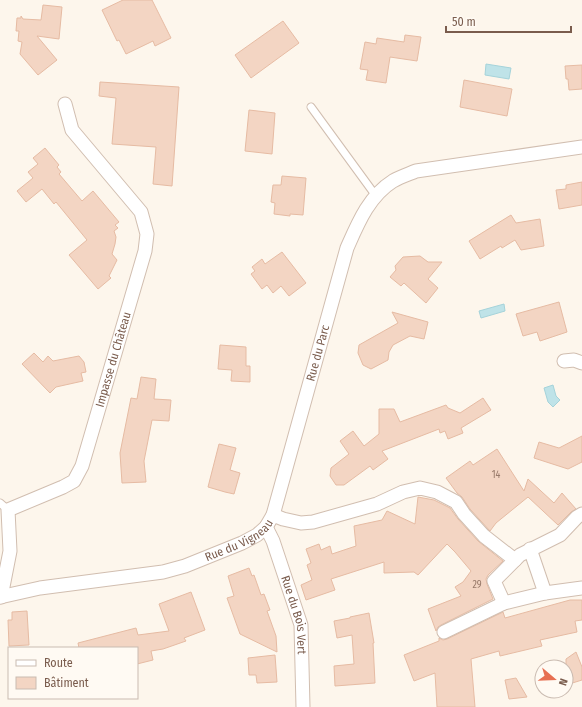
<svg xmlns="http://www.w3.org/2000/svg" width="582" height="707" viewBox="0 0 582 707" font-family="'Fira Sans Condensed',sans-serif">
<style>
.water{fill:#bfe3e8;stroke:#a5d3da}
.building{fill:#f3d5c3;stroke:#e6bba3}
.lines{fill:none;stroke-linecap:round;stroke-linejoin:round}
.lane-casing{stroke:#d1beb0;stroke-width:9}
.street-casing{stroke:#d1beb0;stroke-width:15}
.lane{stroke:#fff;stroke-width:7}
.street{stroke:#fff;stroke-width:13}
.labels{text-anchor:middle;dominant-baseline:central;stroke-width:3.5;stroke-linejoin:round;paint-order:stroke}
.number-label{font-size:10px;fill:#987a6a}
.street-label{font-size:12px;fill:#7a5c4d;stroke:#fffaf3}
</style>
<rect width="100%" height="100%" fill="#fdf6ec"/>
<!-- water -->
<g class="water">
<path d="M486 64 511 68 509 79 485 75Z"/>
<path d="M504 304 505 311 481 318 479 311Z"/>
<path d="M553 385 556 396 560 400 553 407 548 402 544 388Z"/>
</g>
<!-- building -->
<g class="building">
<path d="M123 0H152L171 38 155 46 153 41 126 54 119 40 117 41 102 10Z"/>
<path d="M43 5 62 7 59 39 37 36 57 60 38 75 20 54 22 42 18 41 19 31H16L17 18H21V16L23 19 41 20Z"/>
<path d="M283 21 299 43 251 78 235 55Z"/>
<path d="M405 35 421 37 417 61 390 57 386 83 366 80 368 70 360 69 365 42 376 44 377 38 404 42Z"/>
<path d="M582 65V89L569 90 568 79H566L565 66Z"/>
<path d="M464 80 512 89 507 116 460 107Z"/>
<path d="M100 82 179 87 172 186 153 184 156 147 112 144 116 98 99 96Z"/>
<path d="M249 110 275 113 272 154 245 151Z"/>
<path d="M45 148 59 165 57 167 61 172 59 174 82 201 93 191 119 222 115 225 118 228 114 231 116 237 115 244 112 254 117 260 109 276 111 278 98 289 69 255 87 240 56 202 54 204 42 189 26 202 17 191 33 178 28 172 38 164 33 158Z"/>
<path d="M282 176 306 178 303 215 290 214V216L274 214 275 203 271 202 273 185H281Z"/>
<path d="M582 182V205L559 209 556 190 566 189V185Z"/>
<path d="M511 215 516 223 540 219 544 246 521 250 515 240 502 248 501 246 480 259 469 241Z"/>
<path d="M282 252 306 283 289 296 281 286 273 293 267 285 262 289 251 274 255 271 252 267 262 259 265 264Z"/>
<path d="M420 256 428 262H442L428 279 438 288 426 303 404 283 401 286 390 277 396 270 395 266 403 257Z"/>
<path d="M559 302 567 332 540 341 537 332 523 336 516 314Z"/>
<path d="M392 312 428 322 424 339 410 336 393 345 389 352 388 360 371 369 363 365 358 353 359 345 398 323Z"/>
<path d="M220 345 246 347V366H250V382L231 381 232 370 218 369Z"/>
<path d="M34 353 43 362 48 356 53 361 79 356 84 362 86 372 81 373 83 381 56 387 50 393 22 364Z"/>
<path d="M141 377 156 379 154 399 171 400 169 421 152 420 144 461 146 482 122 483 120 453 131 398 137 399Z"/>
<path d="M483 398 491 410 461 428 463 433 448 439 445 431 440 433 439 429 382 451 388 459 373 470 370 466 344 485H336L330 476 331 468 349 454 340 441 353 431 364 446 379 434V409H394L400 422 446 405 448 408 460 413Z"/>
<path d="M582 436V462L568 469 534 458 539 442 559 448Z"/>
<path d="M219 444 236 448 230 470 240 473 234 494 225 492 208 487Z"/>
<path d="M497 449 524 491 528 479 554 503 562 493 576 509 571 512 558 525 528 497 496 523 490 531 470 509 462 497 457 493 446 478 470 461 473 465Z"/>
<path d="M418 497 434 500 450 508 458 519 478 541 503 561 488 575 486 579 487 584 493 599 441 625 438 627 436 631 428 609 461 596 455 587 463 582 471 571 455 552 447 544 418 575 414 572 384 573V562L331 579 335 590 306 600 301 585 312 580 307 565 311 563 306 549 319 544 321 550 330 546 332 554 356 546 354 526 382 520 387 511 415 524Z"/>
<path d="M249 568 252 576 254 575 261 595 264 594 270 610 267 611 276 636 277 652 240 634 227 598 234 596 228 576Z"/>
<path d="M191 592 205 630 184 638 186 641 163 649 151 651 153 660 137 664V648H79L78 643 136 628 138 635 169 631 159 604Z"/>
<path d="M570 600H582V620L575 621 577 632 540 640 542 646 500 656 499 651 471 659 475 707H437L435 673 414 681 404 655 439 641V638L443 640 447 639 503 612 505 618Z"/>
<path d="M27 611 29 645 9 646 8 620H12V612Z"/>
<path d="M369 613 374 643H373L375 683 335 686 334 666 354 664 352 635 337 638 334 621 350 618V617Z"/>
<path d="M576 652 582 667V680L566 685V659Z"/>
<path d="M275 655 277 682 257 683 256 675H249L248 658Z"/>
<path d="M516 678 527 697 509 699 505 680Z"/>
</g>
<g class="lines">
<defs>
<g id="lane">
<path d="M311 107 376 196"/>
<path d="M0 503 8 510"/>
</g>
<g id="street">
<path d="M564 361 574 360 582 363"/>
<path d="M582 514 577 517 560 535 520 555 494 581 504 603 545 593 582 588"/>
<path id="s1" d="M273 515 347 248C358 223 369 196 393 181 400 177 409 174 416 171L582 147"/>
<path id="s2" d="M266 527 273 541 301 625 303 707"/>
<path d="M530 549 545 593"/>
<path id="s3" d="M0 597 40 588 163 572 185 566 242 543 257 535 266 527 273 515 283 519 301 523 313 522 377 504 403 492 420 488 437 492 456 502 464 514 484 536 515 560"/>
<path id="s4" d="M1 597 10 551 8 510 63 487 74 481 82 466 145 251 147 234 141 212 72 130 65 104"/>
<path d="M444 632 504 603"/>
</g>
</defs>
<!-- lane casing -->
<use href="#lane" class="lane-casing"/>
<!-- street casing -->
<use href="#street" class="street-casing"/>
<!-- lane -->
<use href="#lane" class="lane"/>
<!-- street -->
<use href="#street" class="street"/>
</g>
<g class="labels">
<!-- number labels -->
<g class="number-label">
<text x="496" y="475">14</text>
<text x="477" y="585">29</text>
</g>
<!-- street labels -->
<g class="street-label">
<text stroke="none"><textPath href="#s1" startOffset="168">Rue du Parc</textPath></text>
<text stroke="none"><textPath href="#s4" startOffset="288">Impasse du Château</textPath></text>
<text stroke="none"><textPath href="#s3" startOffset="248">Rue du Vigneau</textPath></text>
<text stroke="none"><textPath href="#s2" startOffset="93">Rue du Bois Vert</textPath></text>
</g>
</g>
<!-- legend -->
<rect x="8" y="647" width="130" height="52" fill="#fffaf3" stroke="#cabbb1"/>
<rect x="16" y="660" width="20" height="6" fill="#ffffff" stroke="#cabbb1"/>
<text x="44" y="667" font-size="12" fill="#7a5c4d">Route</text>
<rect x="16" y="677" width="20" height="12" fill="#f3d5c3" stroke="#cabbb1"/>
<text x="44" y="687" font-size="12" fill="#7a5c4d">Bâtiment</text>
<!-- north arrow -->
<g transform="translate(554 679) rotate(109)"><circle r="19" fill="#fffaf3" stroke="#cabbb1"/>
<path d="M0-3L7 15L0 10L-7 15Z" fill="#e76f51"/>
<text y="-6" font-size="11" font-weight="bold" text-anchor="middle" fill="#7a5c4d">N</text>
</g>
<!-- scale -->
<path d="M446 26v6h125v-6" fill="none" stroke="#7a5c4d" stroke-width="2"/>
<text x="452" y="26" font-size="12" fill="#7a5c4d" stroke="#fffaf3" stroke-width="3" paint-order="stroke">50 m</text>
</svg>
